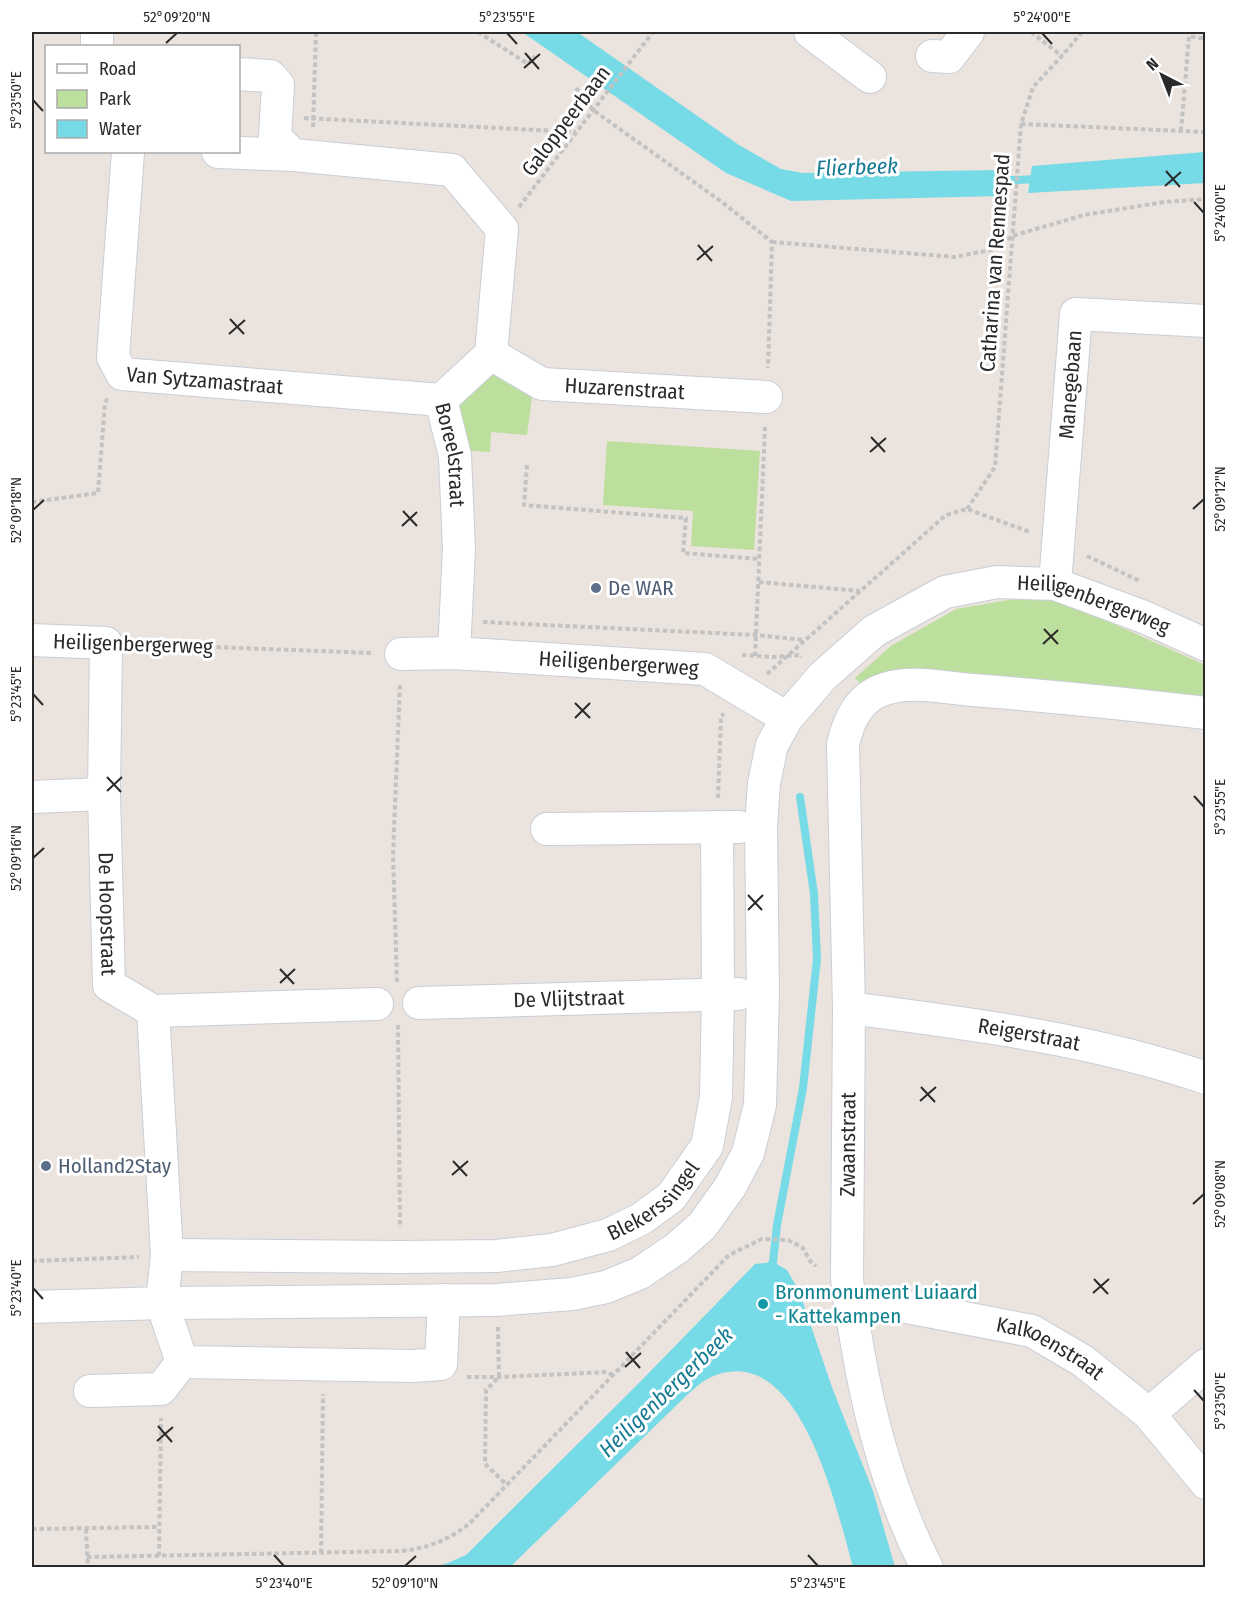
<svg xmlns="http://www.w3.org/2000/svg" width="1237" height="1599" viewBox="0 0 1237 1599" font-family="'Fira Sans Condensed',sans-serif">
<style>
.green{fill:#bddf9d}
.water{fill:#76dae7}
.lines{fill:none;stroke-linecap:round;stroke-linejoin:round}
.stream{stroke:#76dae7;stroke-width:8}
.minor-casing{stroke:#c9ced7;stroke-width:34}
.path{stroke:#c3c3c3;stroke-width:4;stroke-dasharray:4.5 3;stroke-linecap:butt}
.minor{stroke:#fff;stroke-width:32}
.ticks{fill:none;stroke:#2a2a2a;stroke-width:2}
.service-dot{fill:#5c6f8a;stroke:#fff;stroke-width:2}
.culture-dot{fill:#0f9aa8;stroke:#fff;stroke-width:2}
.labels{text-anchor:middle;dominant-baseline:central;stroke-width:6;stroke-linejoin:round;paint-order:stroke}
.street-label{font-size:21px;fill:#2a2a2a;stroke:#fff}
.service-label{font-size:21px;fill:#4e5e75;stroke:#fff;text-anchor:start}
.culture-label{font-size:21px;fill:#0d838f;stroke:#fff;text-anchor:start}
.water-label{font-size:22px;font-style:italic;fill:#157a93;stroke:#fff}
.neatline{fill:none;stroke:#2a2a2a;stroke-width:2}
.ticks-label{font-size:15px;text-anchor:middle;fill:#2a2a2a}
</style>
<rect width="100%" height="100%" fill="#ebe3dd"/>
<!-- green -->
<g class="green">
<path d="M494 370 509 375 532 397 527 435 491 432 490 452 471 451 456 428 454 395Z"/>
<path d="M607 441 760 451 754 550 691 546 693 511 603 505Z"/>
<path d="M1041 597 1065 602 1205 665 1206 690 1198 703 863 686 855 678 891 646 956 609 1021 598Z"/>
</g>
<!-- water -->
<g class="water">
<path d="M522 32H577L739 145 781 169 803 173 1002 170 1001 196 791 201 726 173Z"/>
<path d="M1205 152V183L1028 193 1032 166Z"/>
<path d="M773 1262 787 1270 799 1291 833 1390 873 1491 895 1567H853C837 1511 800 1335 709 1378 701 1382 694 1389 687 1395L510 1567H434L448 1563 466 1555 638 1384 755 1264Z"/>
</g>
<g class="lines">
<!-- stream -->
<g class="stream">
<path d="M991 181 1038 179"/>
<path d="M768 1270 773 1262 777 1225 803 1088 817 959 814 894 800 797"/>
</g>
<defs>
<g id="minor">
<path d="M97 32V46"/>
<path d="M810 32 870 77"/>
<path d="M932 56 949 57 968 32"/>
<path id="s1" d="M128 152 113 357 122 374 441 400"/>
<path d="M218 152 293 155 275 137 278 85 270 76 238 74"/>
<path d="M293 155 452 170 502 229 491 354 441 400"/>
<path id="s2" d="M491 354 542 384 766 397"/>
<path id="s3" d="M441 400 455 456 459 549 454 653"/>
<path id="s4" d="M1055 584 1076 314 1206 321"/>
<path id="s5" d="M32 640 106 643 104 794 109 985 153 1011"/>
<path id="s6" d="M401 654 454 653 705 669 787 718"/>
<path d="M32 797 104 794"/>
<path d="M547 829 739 827"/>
<path id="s7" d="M419 1003 738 994"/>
<path id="s8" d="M849 1008C970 1024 1089 1038 1206 1078"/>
<path d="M153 1011 167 1255 162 1303 182 1362 413 1366 441 1364 444 1300"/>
<path d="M153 1011 377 1004"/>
<path id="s9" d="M167 1255 400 1257 496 1256 552 1250 608 1235 641 1219 671 1197 707 1146 716 1097 718 994 717 827"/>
<path id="s10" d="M32 1307 162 1303 496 1300 572 1294 606 1287 640 1273 677 1248 702 1226 730 1187 748 1153 760 1105 763 994 761 827 764 783 772 745 787 718 822 677 874 631 945 592 997 582 1055 584 1144 617 1206 645"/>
<path id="s11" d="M850 1308 891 1304 1032 1331 1083 1361 1149 1414 1206 1483"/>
<path d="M90 1391 161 1389 182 1362"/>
<path d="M1149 1414 1206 1365"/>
<path id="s12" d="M927 1568C892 1499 871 1426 858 1350 854 1326 849 1303 847 1278L849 1008 843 744C849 719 859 697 885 689 912 680 944 688 972 690 1050 696 1128 704 1206 713"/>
</g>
</defs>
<!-- minor casing -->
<use href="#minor" class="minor-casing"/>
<!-- path -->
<g class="path">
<path d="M478 32 528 64 535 56"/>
<path d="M1031 32 1062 56"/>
<path d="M576 88 593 110 722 202 772 242 768 368"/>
<path d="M304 118 576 132"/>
<path d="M1021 124 1206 132"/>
<path d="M313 127 316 32"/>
<path d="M1181 131 1189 36 1206 39"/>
<path d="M519 207 653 32"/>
<path d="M772 242 955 257 996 249 1012 236 1084 215 1164 202 1206 199"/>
<path d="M527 465 524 505 686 518 683 553 759 559"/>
<path d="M32 502 98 493 105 403 108 397"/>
<path d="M967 509 995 467 1021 124 1033 87 1062 56 1082 32"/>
<path d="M1087 556 1140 581"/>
<path d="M759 582 860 591"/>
<path d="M483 622 756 635 805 640"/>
<path d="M134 644 372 653"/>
<path d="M742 655 772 657 800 655 802 657"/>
<path d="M755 656 765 427"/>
<path d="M767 674 946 515 967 509 1030 532"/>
<path d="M718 798 721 716 724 714"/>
<path d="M397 982 393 855 400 683"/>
<path d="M398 1025 400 1228"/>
<path d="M32 1261 139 1257"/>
<path d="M498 1327 499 1377 486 1390 485 1464 507 1485"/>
<path d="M467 1377H499L608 1372 612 1375"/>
<path d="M32 1529 159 1527"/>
<path d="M86 1529 88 1568"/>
<path d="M321 1553 323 1394"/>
<path d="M159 1556 161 1418"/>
<path d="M87 1557 402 1551C428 1548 449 1540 470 1523L729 1255 762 1239 788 1240 802 1247 811 1262 816 1266"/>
</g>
<!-- minor -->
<use href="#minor" class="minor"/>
</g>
<!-- ticks -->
<path class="ticks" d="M507 33 517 44M1042 33 1052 44M166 43 177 33M525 53 539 69M524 68 540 54M33 100 43 111M1166 171 1180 187M1165 186 1181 172M1194 202 1204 213M698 245 712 261M697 260 713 246M230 319 244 334M229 334 245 320M871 437 885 452M870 452 886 438M1193 509 1204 499M33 510 44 500M403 511 417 526M402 526 417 512M1044 629 1058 644M1043 644 1058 630M33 694 43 705M575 703 590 718M575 718 590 703M107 777 121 792M107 791 122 777M1194 796 1204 807M33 858 44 848M748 895 762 910M748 910 763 895M280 969 294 984M280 983 295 969M921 1087 935 1102M920 1101 936 1087M453 1161 467 1176M452 1175 468 1161M1193 1204 1204 1194M1094 1279 1108 1294M33 1288 43 1299M1093 1293 1109 1279M626 1352 640 1368M625 1367 641 1353M1194 1390 1204 1401M158 1426 172 1442M157 1441 173 1427M274 1555 284 1566M808 1555 818 1566M405 1566 416 1556"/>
<!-- markers -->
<g class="service-dot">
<circle cx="596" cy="588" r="6"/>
<circle cx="46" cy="1166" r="6"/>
</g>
<circle class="culture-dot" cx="763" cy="1304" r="6"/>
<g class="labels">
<!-- street labels -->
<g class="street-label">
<text transform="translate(566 121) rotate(-53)">Galoppeerbaan</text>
<text transform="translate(995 263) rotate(-86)">Catharina van Rennespad</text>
<text stroke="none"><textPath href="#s1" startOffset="308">Van Sytzamastraat</textPath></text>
<text stroke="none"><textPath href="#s4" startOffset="200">Manegebaan</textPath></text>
<text stroke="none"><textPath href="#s2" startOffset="142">Huzarenstraat</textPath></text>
<text stroke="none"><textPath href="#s3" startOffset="56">Boreelstraat</textPath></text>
<text stroke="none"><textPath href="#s10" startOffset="1575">Heiligenbergerweg</textPath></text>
<text transform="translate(133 644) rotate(2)">Heiligenbergerweg</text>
<text stroke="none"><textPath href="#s6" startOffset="218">Heiligenbergerweg</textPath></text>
<text stroke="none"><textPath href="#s5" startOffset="345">De Hoopstraat</textPath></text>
<text stroke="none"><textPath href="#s7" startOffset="150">De Vlijtstraat</textPath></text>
<text stroke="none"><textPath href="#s8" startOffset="182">Reigerstraat</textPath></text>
<text stroke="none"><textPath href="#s12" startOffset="436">Zwaanstraat</textPath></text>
<text stroke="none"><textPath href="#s9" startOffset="501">Blekerssingel</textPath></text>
<text stroke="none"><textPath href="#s11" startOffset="208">Kalkoenstraat</textPath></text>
</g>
<!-- service labels -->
<g class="service-label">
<text x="608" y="588">De WAR</text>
<text x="58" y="1166">Holland2Stay</text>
</g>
<!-- culture labels -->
<g class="culture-label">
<text x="775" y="1292">Bronmonument Luiaard<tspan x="775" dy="24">- Kattekampen</tspan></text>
</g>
<!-- water labels -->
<g class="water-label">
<text transform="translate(857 167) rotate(-2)">Flierbeek</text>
<text transform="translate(666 1392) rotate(-44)">Heiligenbergerbeek</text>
</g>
</g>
<!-- border -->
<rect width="1237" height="1599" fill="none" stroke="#ffffff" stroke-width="66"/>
<!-- legend -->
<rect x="45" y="45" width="195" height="108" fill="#ffffff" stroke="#aaaaaa" stroke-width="1.5"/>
<rect x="57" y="64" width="30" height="9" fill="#ffffff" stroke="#aaaaaa" stroke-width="1.5"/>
<text x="99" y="75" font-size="18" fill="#2a2a2a">Road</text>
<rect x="57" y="90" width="30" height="18" fill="#bddf9d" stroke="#aaaaaa" stroke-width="1.5"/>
<text x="99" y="105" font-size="18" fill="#2a2a2a">Park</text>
<rect x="57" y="120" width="30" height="18" fill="#76dae7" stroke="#aaaaaa" stroke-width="1.5"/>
<text x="99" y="135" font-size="18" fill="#2a2a2a">Water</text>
<!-- north arrow -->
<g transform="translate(1162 75) rotate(318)" stroke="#ffffff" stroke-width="4.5" paint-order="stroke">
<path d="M0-4.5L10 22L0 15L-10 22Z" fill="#2a2a2a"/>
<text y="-9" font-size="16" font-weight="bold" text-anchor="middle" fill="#2a2a2a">N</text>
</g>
<rect x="33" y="33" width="1171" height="1533" class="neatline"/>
<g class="ticks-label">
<text x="177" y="22">52°09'20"N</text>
<text x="507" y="22">5°23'55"E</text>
<text x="1042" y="22">5°24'00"E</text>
<text transform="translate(16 100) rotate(-90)" y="5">5°23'50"E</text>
<text transform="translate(1220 213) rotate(-90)" y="5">5°24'00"E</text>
<text transform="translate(1220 499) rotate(-90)" y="5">52°09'12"N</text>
<text transform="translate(16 510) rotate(-90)" y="5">52°09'18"N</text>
<text transform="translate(16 694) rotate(-90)" y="5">5°23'45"E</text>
<text transform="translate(1220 807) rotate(-90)" y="5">5°23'55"E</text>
<text transform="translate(16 858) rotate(-90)" y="5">52°09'16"N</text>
<text transform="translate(1220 1194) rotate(-90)" y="5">52°09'08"N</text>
<text transform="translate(16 1288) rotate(-90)" y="5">5°23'40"E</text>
<text transform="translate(1220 1401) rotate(-90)" y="5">5°23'50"E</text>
<text x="284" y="1588">5°23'40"E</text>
<text x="405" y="1588">52°09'10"N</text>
<text x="818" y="1588">5°23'45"E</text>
</g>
</svg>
